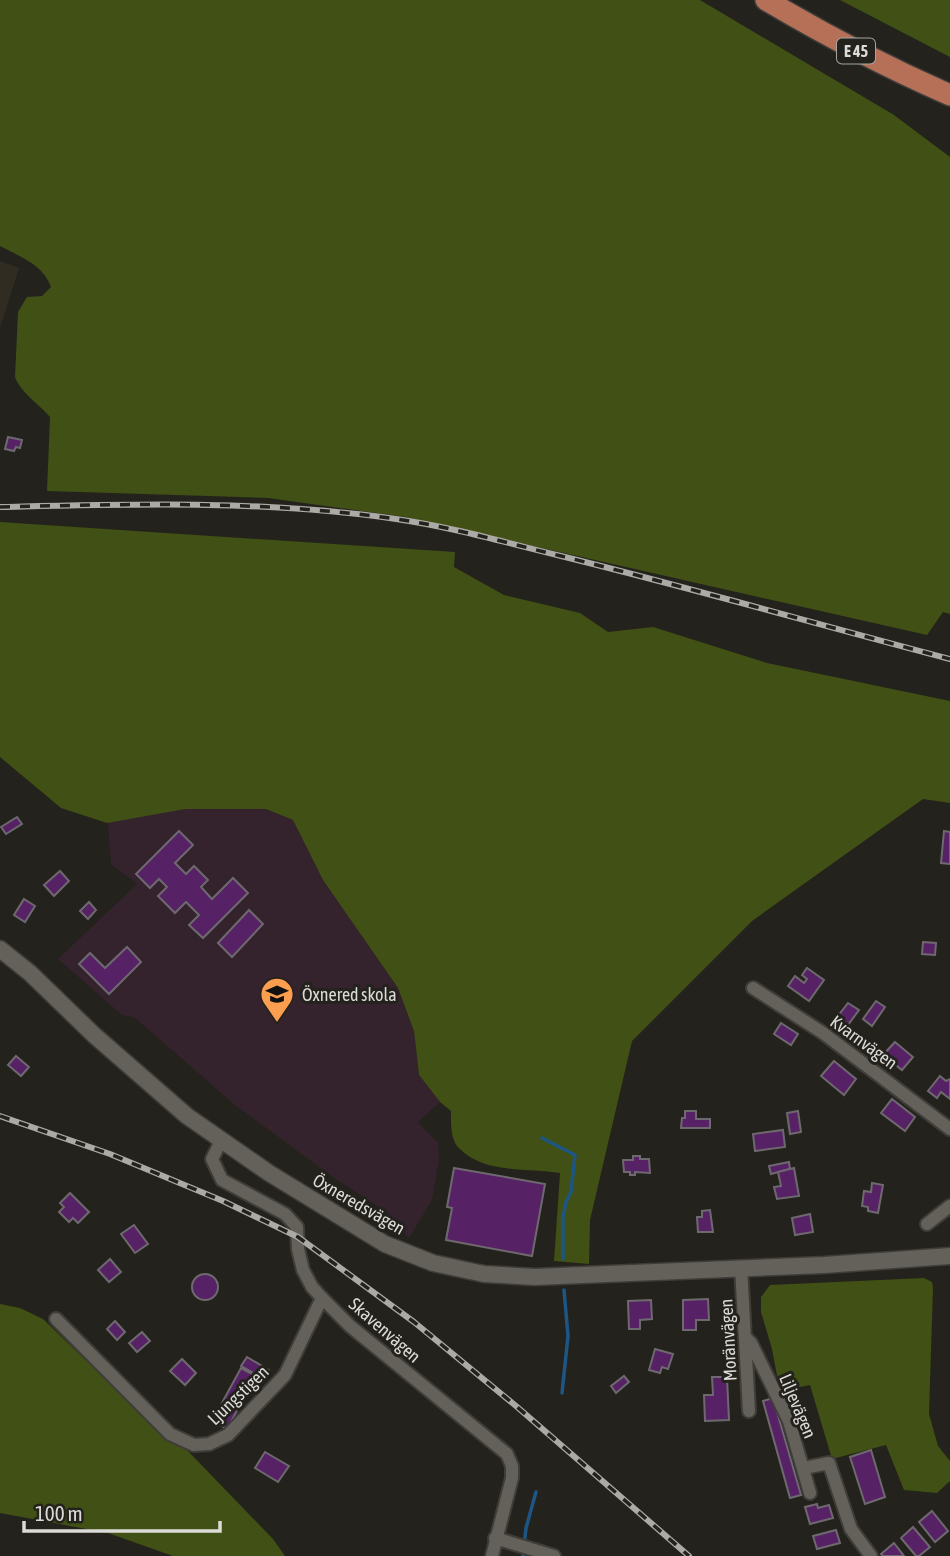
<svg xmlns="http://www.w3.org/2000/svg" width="950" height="1556" viewBox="0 0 950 1556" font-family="'Asap Condensed',sans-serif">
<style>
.built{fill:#302c21}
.education{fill:#34232c}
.green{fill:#415014}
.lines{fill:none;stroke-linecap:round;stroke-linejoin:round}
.stream{stroke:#1d5685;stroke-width:3.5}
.building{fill:#562265;stroke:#6e696f;stroke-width:2}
.minor-casing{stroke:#3f3d39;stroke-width:16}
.tertiary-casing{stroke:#3f3d39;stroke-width:19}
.trunk-casing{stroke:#3f3d39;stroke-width:24}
.minor{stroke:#63615a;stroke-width:12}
.tertiary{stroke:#63615a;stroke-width:16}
.trunk{stroke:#b67058;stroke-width:21}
.rail-casing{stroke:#abaaa6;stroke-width:6}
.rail{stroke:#24221c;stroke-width:3.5;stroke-dasharray:10;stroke-linecap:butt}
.labels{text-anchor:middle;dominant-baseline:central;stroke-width:6;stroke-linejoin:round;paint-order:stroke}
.shield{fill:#24221c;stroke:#a5a49f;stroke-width:2}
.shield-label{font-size:16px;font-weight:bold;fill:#dcdbd7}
.poi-label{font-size:18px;fill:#dcdbd7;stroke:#24221c;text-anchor:start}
.street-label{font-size:18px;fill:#dcdbd7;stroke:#24221c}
</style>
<rect width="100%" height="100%" fill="#24221c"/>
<!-- built -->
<path class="built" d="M0 261 19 268 0 328Z"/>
<!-- education -->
<path class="education" d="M185 809H266L293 820 323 880 398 988 414 1031 419 1075 440 1102 418 1122 438 1143 439 1160 432 1200 409 1238 388 1213 334 1178 235 1105 134 1017 122 1015 58 959 137 884 111 864 108 823 132 811Z"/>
<!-- green -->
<g class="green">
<path d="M0 0H700L894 115 950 157V614L943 612 927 635 405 517 268 498 47 491 50 417C39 404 21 393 15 377L18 312 27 297 42 296 51 287C43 264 20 257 0 246Z"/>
<path d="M840 0H950V57Z"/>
<path d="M0 522 455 552 454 567 504 595 580 613 608 632 653 627 767 663 950 701V803L923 799 752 921 632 1041 590 1220 589 1264 554 1261 560 1173C528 1168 483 1174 459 1148 450 1139 451 1123 451 1111L440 1102 419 1075 414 1031 398 988 323 880 293 820 266 809H185L107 823 61 808 0 757Z"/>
<path d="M924 1278 932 1282 933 1288 929 1414 938 1446 950 1461V1481L937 1493 904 1490 886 1445 832 1459 810 1385 780 1391 772 1349 761 1312V1297L770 1285Z"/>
<path d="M0 1304 20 1308 43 1319 168 1439 188 1451 273 1539 285 1556H173L108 1533 0 1513Z"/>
</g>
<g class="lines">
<!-- stream -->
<g class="stream">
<path d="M542 1138 575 1155 571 1192 566 1202 563 1217V1259"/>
<path d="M562 1393 568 1336 564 1290"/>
<path d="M523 1556 526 1528 536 1492"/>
</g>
</g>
<!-- building -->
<g class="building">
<path d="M8 437 22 440 20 448 16 447 14 451 5 449Z"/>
<path d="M17 817 22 824 6 834 1 827Z"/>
<path d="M179 831 193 845 175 863 186 874 194 866 208 880 201 887 212 899 233 878 248 893 203 938 189 925 199 915 186 902 175 913 158 896 167 887 159 879 150 888 136 874Z"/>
<path d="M944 831 950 832V864L941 863Z"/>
<path d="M60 871 69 881 54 896 44 885Z"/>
<path d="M24 899 35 906 25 922 14 915Z"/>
<path d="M89 902 96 910 88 919 80 911Z"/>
<path d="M249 910 263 924 232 957 218 943Z"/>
<path d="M923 942 936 943 935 955 922 954Z"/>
<path d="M127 947 141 962 109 994 79 964 90 953 105 968Z"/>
<path d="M807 968 824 980 809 1001 788 986 795 976 804 983 807 979 802 975Z"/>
<path d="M876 1001 885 1007 872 1026 863 1019Z"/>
<path d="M848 1003 859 1010 845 1029 834 1021Z"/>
<path d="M781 1023 798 1034 791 1045 774 1034Z"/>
<path d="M895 1042 913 1057 902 1070 883 1055Z"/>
<path d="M16 1056 29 1067 21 1076 8 1065Z"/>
<path d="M834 1061 856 1079 844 1095 821 1076Z"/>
<path d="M940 1076 946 1081 950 1079V1099L941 1092 937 1098 928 1091Z"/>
<path d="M892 1099 915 1117 905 1131 881 1113Z"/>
<path d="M685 1111H696V1119H710V1128H681L682 1118H685Z"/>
<path d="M798 1111 801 1132 790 1134 787 1113Z"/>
<path d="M783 1130 785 1147 755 1151 753 1134Z"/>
<path d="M633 1156H640V1159H649L650 1173 635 1172V1175H630V1172H624L623 1160H633Z"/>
<path d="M789 1162 790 1169 771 1174 769 1166Z"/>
<path d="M454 1168 545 1184 532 1256 446 1240 452 1208 447 1207Z"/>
<path d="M794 1168 799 1196 777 1199 774 1187 781 1186 778 1172Z"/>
<path d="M872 1183 883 1185 878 1213 868 1211V1207L862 1206 864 1191 871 1192Z"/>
<path d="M70 1193 89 1212 78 1223 73 1218 69 1222 59 1212 64 1207 60 1203Z"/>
<path d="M710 1210 713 1232H698L697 1217H702V1211Z"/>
<path d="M810 1214 813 1232 795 1235 792 1218Z"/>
<path d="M134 1225 148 1244 135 1253 121 1234Z"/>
<path d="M110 1259 121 1272 109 1282 98 1270Z"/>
<circle cx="205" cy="1287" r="13"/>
<path d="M708 1299 709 1320H696V1330H683V1300Z"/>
<path d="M651 1300 652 1319 640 1320V1329H629L628 1301Z"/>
<path d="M115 1321 125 1332 117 1340 107 1329Z"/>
<path d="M142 1332 150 1341 137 1352 129 1343Z"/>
<path d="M655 1349 673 1354 668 1369 662 1367 660 1373 649 1370Z"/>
<path d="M247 1357 269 1370 264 1379 241 1366Z"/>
<path d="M182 1359 196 1373 185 1385 170 1371Z"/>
<path d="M241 1368 256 1376 227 1429 212 1421Z"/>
<path d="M624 1376 629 1382 616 1393 611 1386Z"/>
<path d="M712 1377H727L729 1420 705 1421 704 1395H713Z"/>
<path d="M773 1398 801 1495 790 1498 763 1401Z"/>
<path d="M871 1450 885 1497 865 1504 850 1457Z"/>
<path d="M265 1452 289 1466 278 1482 255 1468Z"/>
<path d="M817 1504 818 1508 829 1505 833 1518 810 1524 805 1507Z"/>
<path d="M932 1511 948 1531 935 1542 919 1522Z"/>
<path d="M913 1527 930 1547 919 1556H916L901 1538Z"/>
<path d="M836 1530 840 1543 817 1549 813 1536Z"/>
<path d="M894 1543 904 1556H883L881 1554Z"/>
</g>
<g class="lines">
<defs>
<g id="minor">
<path d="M753 988 823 1033 950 1129"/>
<path d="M221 1141 212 1159 222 1180 285 1214 297 1227 298 1249 303 1270 312 1287 322 1298 350 1326 507 1454 512 1466V1478L492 1556"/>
<path d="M927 1224 950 1206"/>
<path d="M741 1267 749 1411"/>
<path d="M56 1319 170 1434 194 1445 209 1444 228 1435 285 1375 322 1298"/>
<path d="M745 1337 751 1343 789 1421 810 1493"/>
<path d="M804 1468 829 1463 851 1529 871 1556"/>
<path d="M495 1538 554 1556"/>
</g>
<path id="tertiary" d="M0 949 30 973 94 1035 187 1116 269 1173 385 1244 433 1263 484 1274 535 1277 824 1265 950 1256"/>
<path id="trunk" d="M766 0C825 35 886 67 950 95"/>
</defs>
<!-- minor casing -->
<use href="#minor" class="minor-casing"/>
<!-- tertiary casing -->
<use href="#tertiary" class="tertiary-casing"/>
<!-- trunk casing -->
<use href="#trunk" class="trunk-casing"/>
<!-- minor -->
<use href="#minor" class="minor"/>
<!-- tertiary -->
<use href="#tertiary" class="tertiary"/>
<!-- trunk -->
<use href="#trunk" class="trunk"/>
<defs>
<g id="rail">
<path d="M0 507C132 504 265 500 396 519 452 527 507 543 561 556 691 588 820 625 950 659"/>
<path d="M0 1116 110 1154 223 1201 298 1237 414 1322 516 1406 689 1556"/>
</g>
</defs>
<!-- rail casing -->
<use href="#rail" class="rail-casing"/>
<!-- rail -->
<use href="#rail" class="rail"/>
</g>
<!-- icons -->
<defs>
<symbol id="school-pin" viewBox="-11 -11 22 30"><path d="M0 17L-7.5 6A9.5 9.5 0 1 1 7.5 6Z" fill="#fb9e50" stroke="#24221c"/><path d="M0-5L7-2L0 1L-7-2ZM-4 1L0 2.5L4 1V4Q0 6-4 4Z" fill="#111"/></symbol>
</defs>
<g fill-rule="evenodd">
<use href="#school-pin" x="258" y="975" width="38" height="52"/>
</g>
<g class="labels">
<!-- shield labels -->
<rect class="shield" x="837" y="38.5" width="38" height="25" rx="5"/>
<g class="shield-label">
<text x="856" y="51">E 45</text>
</g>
<!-- poi labels -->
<g class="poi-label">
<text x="302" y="994">Öxnered skola</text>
</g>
<!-- street labels -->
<g class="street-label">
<text transform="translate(864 1042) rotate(36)">Kvarnvägen</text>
<text transform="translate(359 1204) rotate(30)">Öxneredsvägen</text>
<text transform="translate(385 1330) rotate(41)">Skavenvägen</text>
<text transform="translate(728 1340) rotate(-93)">Moränvägen</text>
<text transform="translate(238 1395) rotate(-44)">Ljungstigen</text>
<text transform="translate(798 1406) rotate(67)">Liljevägen</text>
</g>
</g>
<!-- scale -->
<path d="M24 1521v10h196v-10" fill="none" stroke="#dcdbd7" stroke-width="3.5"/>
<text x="35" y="1521" font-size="21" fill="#dcdbd7" stroke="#24221c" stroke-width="5" paint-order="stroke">100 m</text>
</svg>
